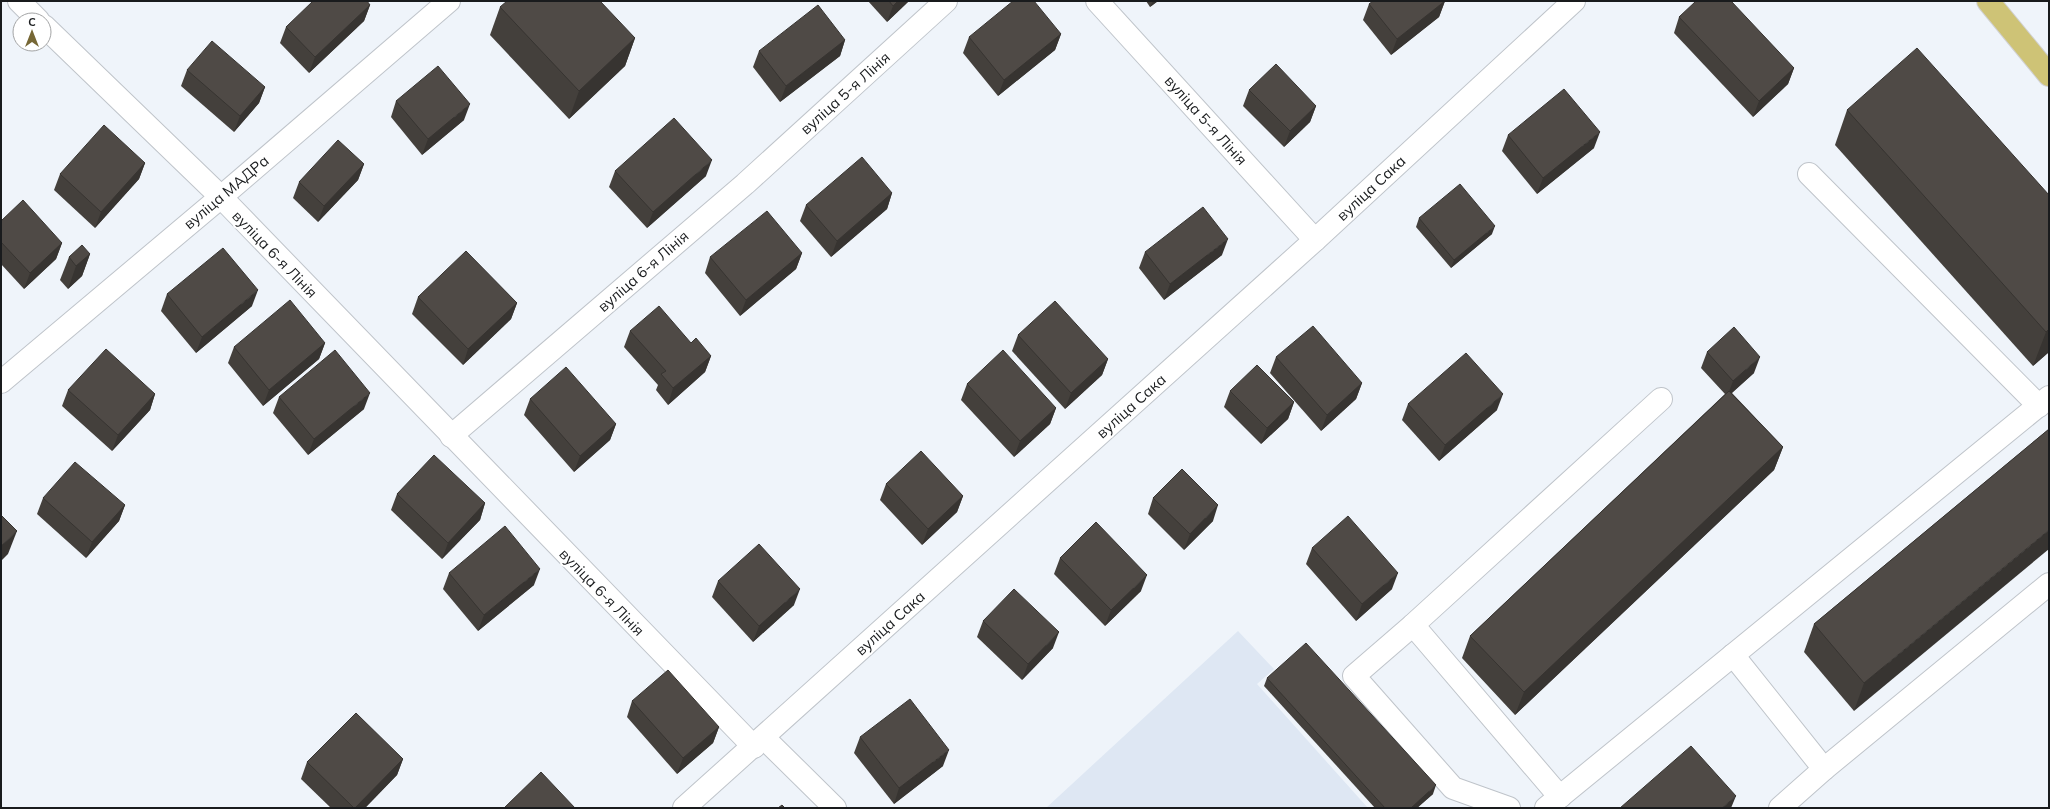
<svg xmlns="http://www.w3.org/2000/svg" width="2050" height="809" viewBox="0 0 2050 809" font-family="Mulish,sans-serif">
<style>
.built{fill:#dee7f3}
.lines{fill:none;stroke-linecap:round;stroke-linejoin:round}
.minor-casing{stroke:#bfc4ca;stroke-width:24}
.major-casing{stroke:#d1d1d2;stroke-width:24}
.minor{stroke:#fff;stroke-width:22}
.major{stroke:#cec376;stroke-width:22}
.wall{fill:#44403c}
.shaded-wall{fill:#373431}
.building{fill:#4f4a46;stroke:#373431}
.labels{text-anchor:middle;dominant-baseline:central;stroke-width:4;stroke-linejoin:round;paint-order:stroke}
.street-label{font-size:15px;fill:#191b1d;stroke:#fff}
</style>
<rect width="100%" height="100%" fill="#eff4fa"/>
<!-- built -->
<path class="built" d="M1238 631 1274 669 1257 684 1368 808H1046Z"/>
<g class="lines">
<defs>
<g id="minor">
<path d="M19 1 38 20"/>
<path d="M1097 1 1315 240"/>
<path d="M44 26 221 197 754 747"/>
<path d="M1809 174 2039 406"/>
<path d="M1 382 221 197 449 1"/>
<path d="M451 436 745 184 946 1"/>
<path d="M1413 625 1354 676 1453 788 1509 808"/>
<path d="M1733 655 1824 769 2049 584"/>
<path d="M764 738 835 808"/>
<path d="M1560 797 1413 625 1661 399"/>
<path d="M684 808 1315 240 1574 1"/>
<path d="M1546 808 2049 397"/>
<path d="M1780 808 1824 769"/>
</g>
<path id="major" d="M1988 1 2049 75"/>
</defs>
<!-- minor casing -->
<use href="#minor" class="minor-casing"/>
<!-- major casing -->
<use href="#major" class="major-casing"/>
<!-- minor -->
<use href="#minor" class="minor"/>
<!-- major -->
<use href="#major" class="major"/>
</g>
<!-- wall -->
<g class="wall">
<path d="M868 1H909L887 22Z"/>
<path d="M1146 1H1158L1150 7Z"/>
<path d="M1445 1 1439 17 1391 55 1363 20 1369 4Z"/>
<path d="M370 5 364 21 309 73 280 43 286 27Z"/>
<path d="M500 7 635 38 625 66 569 119 490 35Z"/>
<path d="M1679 17 1794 68 1788 84 1753 117 1674 33Z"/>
<path d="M1061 34 1055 50 998 96 963 53 969 37Z"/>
<path d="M845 40 840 56 780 102 753 67 759 51Z"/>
<path d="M187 70 265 87 259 103 234 132 181 86Z"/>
<path d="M1249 90 1316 106 1310 122 1284 147 1243 106Z"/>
<path d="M396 101 464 120 422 155 391 117Z"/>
<path d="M1847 110 2049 195V352L2033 366 1835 145Z"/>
<path d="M1508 135 1594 148 1537 194 1502 151Z"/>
<path d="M145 163 139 179 95 228 54 190 60 174Z"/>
<path d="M364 164 358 180 318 222 293 198 299 182Z"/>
<path d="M615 171 706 176 647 228 609 187Z"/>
<path d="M892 193 887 209 831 257 800 221 806 205Z"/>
<path d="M1419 218 1492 234 1451 268 1416 227Z"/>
<path d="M1 221 62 243 56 259 24 289 1 264Z"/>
<path d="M1145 252 1222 255 1164 300 1139 268Z"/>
<path d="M802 253 796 269 740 316 705 273 710 257Z"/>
<path d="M90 254 82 276 68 289 60 280 69 257Z"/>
<path d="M167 294 252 306 196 353 161 311Z"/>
<path d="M418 297 517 303 511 319 463 365 412 314Z"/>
<path d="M630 331 691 343 711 356 705 372 668 405 656 390 658 385 624 347Z"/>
<path d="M1018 335 1108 359 1102 375 1065 409 1012 351Z"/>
<path d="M325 343 319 359 263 406 228 363 234 347Z"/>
<path d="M1707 352 1754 373 1732 393 1783 447 1774 470 1515 715 1462 658 1470 636 1725 394 1701 368Z"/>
<path d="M1276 357 1362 383 1356 399 1321 431 1270 373Z"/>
<path d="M967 384 1056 408 1050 424 1014 457 961 400Z"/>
<path d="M68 390 155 394 150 410 112 451 62 406Z"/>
<path d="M1230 391 1294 402 1288 419 1261 444 1224 407Z"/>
<path d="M279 397 364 409 308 455 273 413Z"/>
<path d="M530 399 616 424 610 440 574 472 524 415Z"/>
<path d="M1408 404 1497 410 1439 461 1402 420Z"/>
<path d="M2049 429 1854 711 1804 652 1814 624Z"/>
<path d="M886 484 963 496 957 512 922 545 880 500Z"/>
<path d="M397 494 485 503 480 520 442 559 391 510Z"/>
<path d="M43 498 125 505 119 521 86 558 37 514Z"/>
<path d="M1153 498 1213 521 1184 550 1148 514Z"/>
<path d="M1312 548 1392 589 1356 621 1306 564Z"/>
<path d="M1060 558 1141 591 1105 626 1054 574Z"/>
<path d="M449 573 534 585 478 631 443 589Z"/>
<path d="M718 581 794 605 753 642 712 597Z"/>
<path d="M983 621 1053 648 1022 680 977 637Z"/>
<path d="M1267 678 1433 794 1417 808H1375L1264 686Z"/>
<path d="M632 701 719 727 713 743 677 774 627 717Z"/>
<path d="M860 737 943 766 894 804 854 753Z"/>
<path d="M403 759 397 775 365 808H331L301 779 307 762Z"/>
</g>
<!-- shaded-wall -->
<g class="shaded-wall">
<path d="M898 1H909L887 22 893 6Z"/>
<path d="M1153 1H1158L1150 7Z"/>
<path d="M1445 1 1439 17 1391 55 1397 39Z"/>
<path d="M370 5 364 21 309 73 315 57Z"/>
<path d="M1061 34 1055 50 998 96 1004 80Z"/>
<path d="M635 38 625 66 569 119 579 91Z"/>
<path d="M845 40 840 56 780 102 786 86Z"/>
<path d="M1794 68 1788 84 1753 117 1759 101Z"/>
<path d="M265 87 259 103 234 132 240 116Z"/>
<path d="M470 104 464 120 422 155 428 139Z"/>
<path d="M1316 106 1310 122 1284 147 1290 131Z"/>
<path d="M1600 132 1594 148 1537 194 1543 178Z"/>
<path d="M712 160 706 176 647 228 653 212Z"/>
<path d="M145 163 139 179 95 228 101 212Z"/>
<path d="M364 164 358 180 318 222 324 206Z"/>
<path d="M892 193 887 209 831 257 837 241Z"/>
<path d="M1495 226 1492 234 1451 268 1454 260Z"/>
<path d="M1228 239 1222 255 1164 300 1170 284Z"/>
<path d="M62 243 56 259 24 289 30 273Z"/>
<path d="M802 253 796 269 740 316 746 300Z"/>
<path d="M90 254 82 276 68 289 76 266Z"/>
<path d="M258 290 252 306 196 353 202 337Z"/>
<path d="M517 303 511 319 463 365 468 349Z"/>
<path d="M2049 329V352L2033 366 2046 332Z"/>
<path d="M325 343 319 359 263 406 269 390Z"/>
<path d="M711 356 705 372 668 405 673 388Z"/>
<path d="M1760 357 1754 373 1727 397 1733 381Z"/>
<path d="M1108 359 1102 375 1065 409 1071 393Z"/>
<path d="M1362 383 1356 399 1321 431 1327 415Z"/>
<path d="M370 393 364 409 308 455 314 439Z"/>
<path d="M155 394 150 410 112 451 118 435Z"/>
<path d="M1503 394 1497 410 1439 461 1445 445Z"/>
<path d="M1294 402 1288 419 1261 444 1267 428Z"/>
<path d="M1056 408 1050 424 1014 457 1020 441Z"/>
<path d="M616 424 610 440 574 472 580 456Z"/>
<path d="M1783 447 1774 470 1515 715 1524 692Z"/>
<path d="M963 496 957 512 922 545 928 529Z"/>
<path d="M485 503 480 520 442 559 448 543Z"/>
<path d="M125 505 119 521 86 558 92 542Z"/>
<path d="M1218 505 1213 521 1184 550 1190 534Z"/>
<path d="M2049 530V549L1854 711 1864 683Z"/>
<path d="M17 531 8 554 1 561V546Z"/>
<path d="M540 569 534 585 478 631 484 615Z"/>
<path d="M1398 573 1392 589 1356 621 1362 604Z"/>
<path d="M1147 575 1141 591 1105 626 1111 610Z"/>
<path d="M800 589 794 605 753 642 759 626Z"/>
<path d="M1059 632 1053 648 1022 680 1028 664Z"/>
<path d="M719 727 713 743 677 774 683 758Z"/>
<path d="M949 750 943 766 894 804 899 788Z"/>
<path d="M403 759 397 775 365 808H355Z"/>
<path d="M1436 785 1433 794 1417 808H1411Z"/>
<path d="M1736 796 1731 808H1722Z"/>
</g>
<!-- building -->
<g class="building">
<path d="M313 1H367L370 5 315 57 286 27Z"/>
<path d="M507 1H600L635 38 579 91 500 7Z"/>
<path d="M889 1H898L893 6Z"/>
<path d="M1013 1H1034L1061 34 1004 80 969 37Z"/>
<path d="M1373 1H1445L1397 39 1369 4Z"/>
<path d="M1696 1H1731L1794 68 1759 101 1679 17Z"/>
<path d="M818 5 845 40 786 86 759 51Z"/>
<path d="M212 41 265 87 240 116 187 70Z"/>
<path d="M1917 48 2049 195V329L2046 332 1847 110Z"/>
<path d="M1276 64 1316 106 1290 131 1249 90Z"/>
<path d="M438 66 470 104 428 139 396 101Z"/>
<path d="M1564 89 1600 132 1543 178 1508 135Z"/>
<path d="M674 118 712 160 653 212 615 171Z"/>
<path d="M104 125 145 163 101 212 60 174Z"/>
<path d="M338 140 364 164 324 206 299 182Z"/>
<path d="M862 157 892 193 837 241 806 205Z"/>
<path d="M1460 184 1495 226 1454 260 1419 218Z"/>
<path d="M23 200 62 243 30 273 1 242V221Z"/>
<path d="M1203 207 1228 239 1170 284 1145 252Z"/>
<path d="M767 211 802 253 746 300 710 257Z"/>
<path d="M82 245 90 254 76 266 69 257Z"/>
<path d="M223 248 258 290 202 337 167 294Z"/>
<path d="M466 251 517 303 468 349 418 297Z"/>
<path d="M290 300 325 343 269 390 234 347Z"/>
<path d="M1055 301 1108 359 1071 393 1018 335Z"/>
<path d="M659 306 691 343 696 338 711 356 673 388 661 374 666 371 630 331Z"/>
<path d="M1313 326 1362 383 1327 415 1276 357Z"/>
<path d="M1734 327 1760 357 1733 381 1707 352Z"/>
<path d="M106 349 155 394 118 435 68 390Z"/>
<path d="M335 350 370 393 314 439 279 397Z"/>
<path d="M1003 350 1056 408 1020 441 967 384Z"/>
<path d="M1466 353 1503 394 1445 445 1408 404Z"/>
<path d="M1257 365 1294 402 1267 428 1230 391Z"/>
<path d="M566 367 616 424 580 456 530 399Z"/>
<path d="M1729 391 1783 447 1524 692 1470 636Z"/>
<path d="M2049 429V530L1864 683 1814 624Z"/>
<path d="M921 451 963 496 928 529 886 484Z"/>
<path d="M434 455 485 503 448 543 397 494Z"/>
<path d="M75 462 125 505 92 542 43 498Z"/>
<path d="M1182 469 1218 505 1190 534 1153 498Z"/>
<path d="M1 515 17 531 1 546Z"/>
<path d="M1348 516 1398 573 1362 604 1312 548Z"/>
<path d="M1096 522 1147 575 1111 610 1060 558Z"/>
<path d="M505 526 540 569 484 615 449 573Z"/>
<path d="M759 544 800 589 759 626 718 581Z"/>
<path d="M1014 589 1059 632 1028 664 983 621Z"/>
<path d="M1306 643 1436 785 1411 808H1385L1267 678Z"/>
<path d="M668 670 719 727 683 758 632 701Z"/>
<path d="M910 699 949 750 899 788 860 737Z"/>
<path d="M356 713 403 759 355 808H354L307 762Z"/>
<path d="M1691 746 1736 796 1722 808H1620Z"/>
<path d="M541 772 575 808H504Z"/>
<path d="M782 805 785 808H778Z"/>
</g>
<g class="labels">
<!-- street labels -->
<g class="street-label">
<text transform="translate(845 93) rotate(-42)">вуліца 5-я Лінія</text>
<text transform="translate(1206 120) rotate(48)">вуліца 5-я Лінія</text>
<text transform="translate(1371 188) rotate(-43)">вуліца Сака</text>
<text transform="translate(226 192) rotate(-40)">вуліца МАДРа</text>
<text transform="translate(275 254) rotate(46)">вуліца 6-я Лінія</text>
<text transform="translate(643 271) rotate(-41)">вуліца 6-я Лінія</text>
<text transform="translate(1131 406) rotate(-42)">вуліца Сака</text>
<text transform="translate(602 592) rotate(46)">вуліца 6-я Лінія</text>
<text transform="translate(890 623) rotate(-42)">вуліца Сака</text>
</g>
</g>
<!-- border -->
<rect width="2050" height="809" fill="none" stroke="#191b1d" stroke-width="4"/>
<!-- north arrow -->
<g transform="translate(32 32)"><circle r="19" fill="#ffffff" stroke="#a3a4a5"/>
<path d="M0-3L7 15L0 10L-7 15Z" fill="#766735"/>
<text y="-6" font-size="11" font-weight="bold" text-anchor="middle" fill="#191b1d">С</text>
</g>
</svg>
